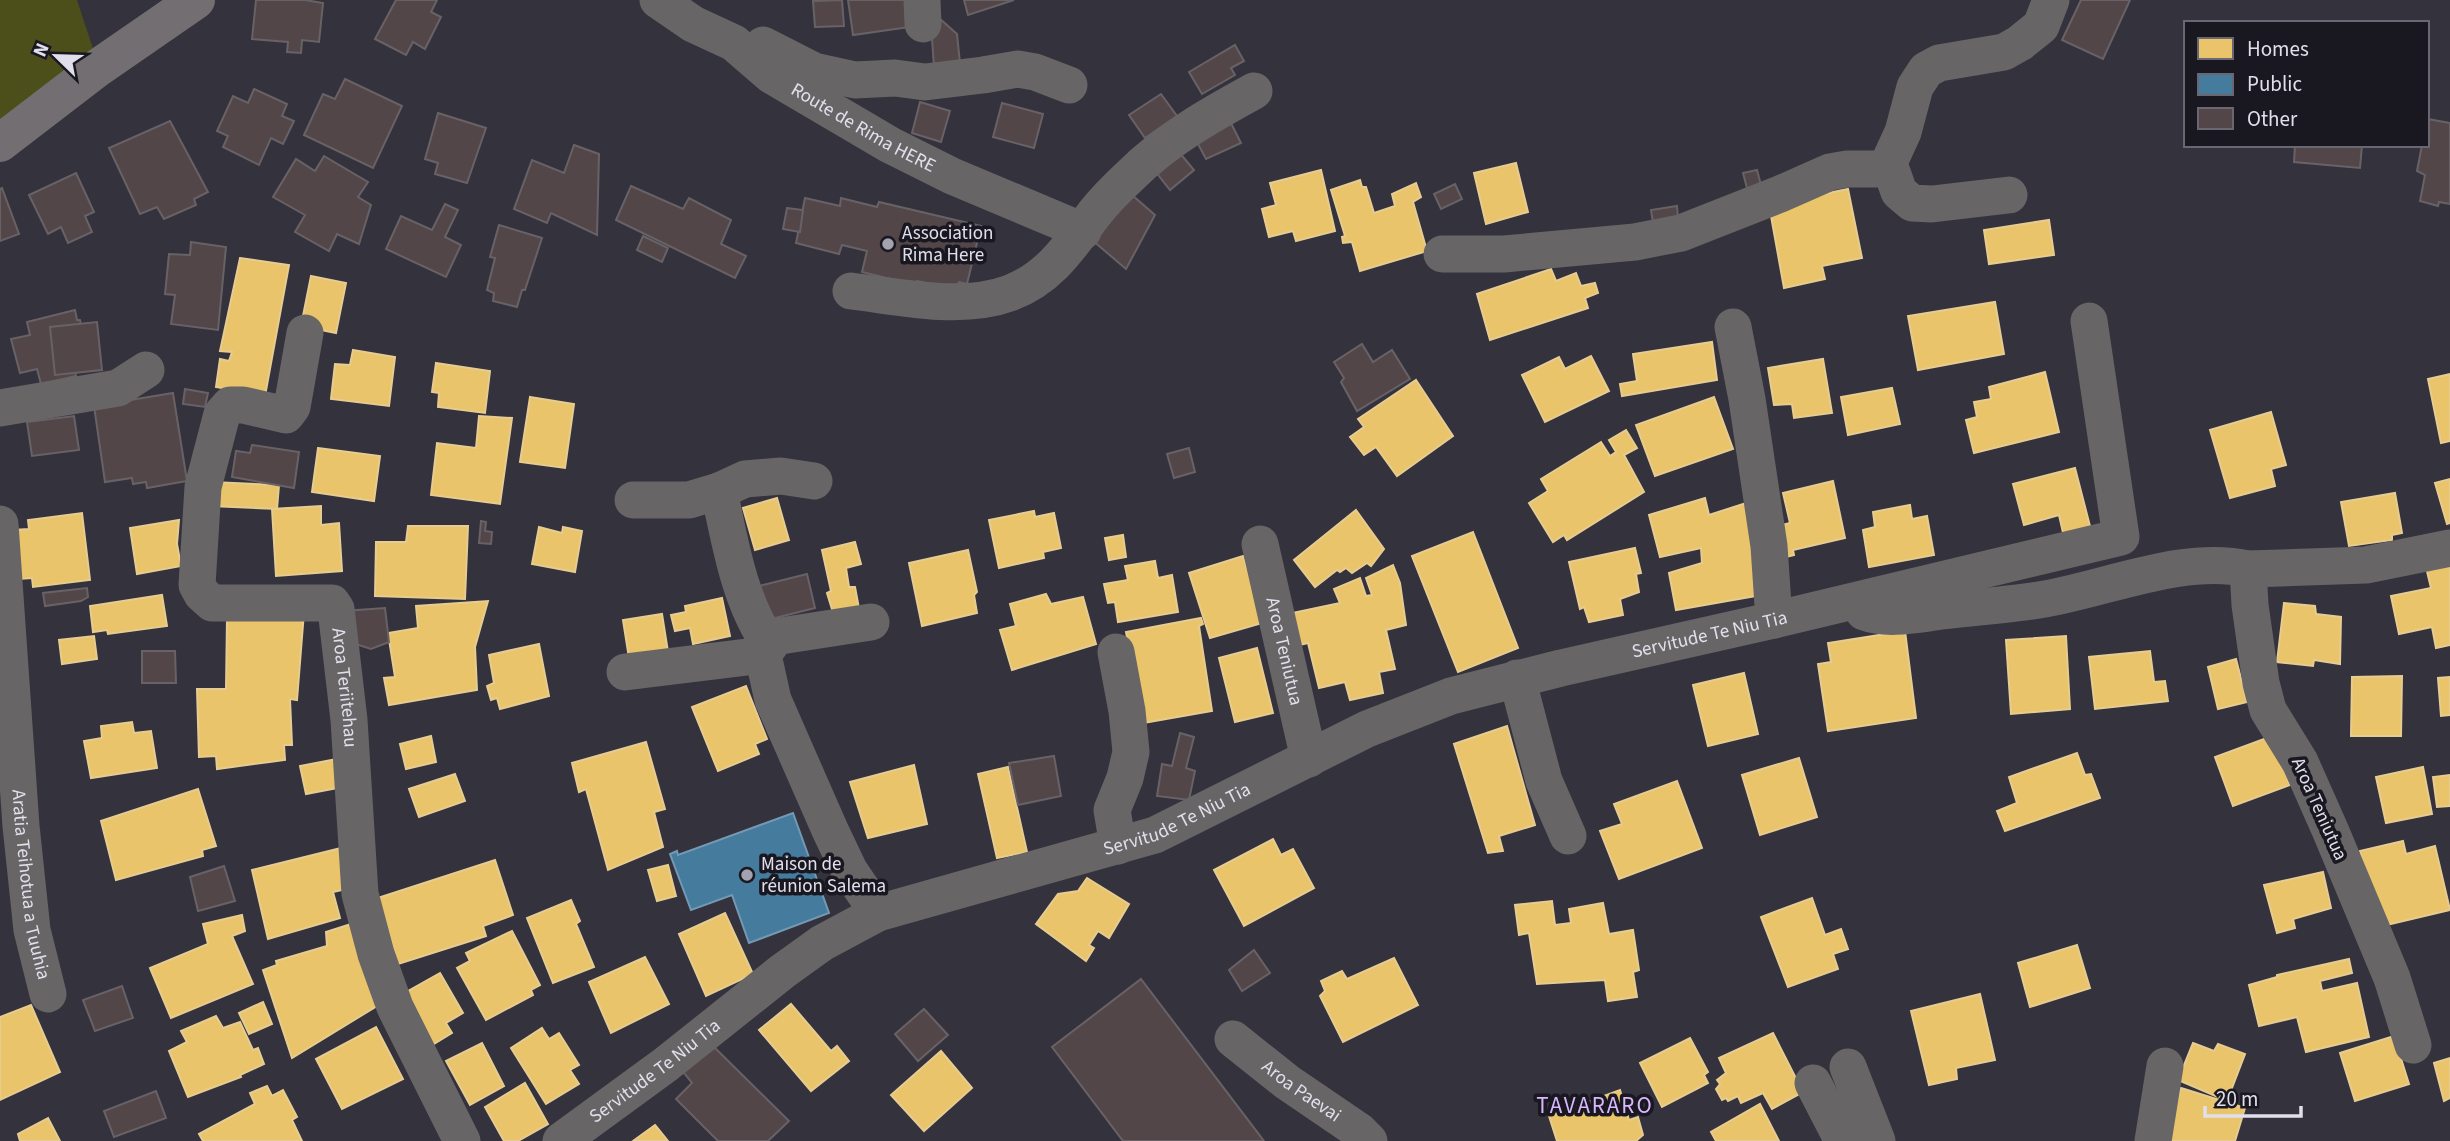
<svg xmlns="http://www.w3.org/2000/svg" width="2450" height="1141" viewBox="0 0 2450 1141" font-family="'Source Sans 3',sans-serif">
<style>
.green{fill:#4c4f19}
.homes{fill:#e9c46a;stroke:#e7cc91;stroke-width:2}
.public{fill:#457b9d;stroke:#7499b4;stroke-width:2}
.building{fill:#524649;stroke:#686266;stroke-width:2}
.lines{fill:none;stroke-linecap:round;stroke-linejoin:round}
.minor{stroke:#686566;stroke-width:37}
.major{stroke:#736e72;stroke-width:38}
.poi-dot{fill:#a4a2ae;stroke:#191720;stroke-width:2.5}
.labels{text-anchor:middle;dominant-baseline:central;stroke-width:7;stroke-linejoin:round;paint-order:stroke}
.street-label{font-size:19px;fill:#e1dfeb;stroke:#191720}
.poi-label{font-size:19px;fill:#e1dfeb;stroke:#191720;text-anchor:start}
.quarter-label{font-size:23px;letter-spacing:2px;fill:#d8b8fd;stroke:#191720}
</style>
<rect width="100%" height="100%" fill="#34323c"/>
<!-- green -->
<path class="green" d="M0 0H77L99 67 0 140Z"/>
<!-- homes -->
<g class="homes">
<path d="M1516 163 1528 212 1486 224 1474 173Z"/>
<path d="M1321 170 1335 231 1296 241 1293 231 1269 237 1262 209 1276 205 1270 183Z"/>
<path d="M1360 180 1362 187H1366L1374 213 1395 206 1392 194 1416 183 1421 197 1413 202 1427 251 1360 271 1352 242 1343 243 1342 237 1345 236 1331 190Z"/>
<path d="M1848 189 1862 258 1822 266 1825 279 1784 288 1769 205Z"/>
<path d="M2049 220 2054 255 1989 264 1984 230Z"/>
<path d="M240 258 289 265 265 396 216 387 220 359 229 361 232 352 220 351Z"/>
<path d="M1551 269 1556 281 1576 273 1581 286 1595 283 1598 293 1585 298 1588 308 1490 340 1477 294Z"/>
<path d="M311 276 346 283 336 333 301 326Z"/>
<path d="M1995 302 2004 354 1918 370 1908 316Z"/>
<path d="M1712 342 1717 380 1622 396 1620 384 1637 381 1633 354Z"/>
<path d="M353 350 395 357 389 406 331 399 335 364 350 365Z"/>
<path d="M1591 356 1609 391 1545 422 1522 375 1559 357 1565 369Z"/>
<path d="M1823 359 1832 413 1794 418 1792 404 1774 405 1768 368Z"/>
<path d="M436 363 490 371 485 413 438 407 439 393 432 392Z"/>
<path d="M2045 372 2059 432 1974 453 1966 420 1977 417 1974 402 1991 399 1989 387Z"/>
<path d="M2450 374V441L2441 443 2428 379Z"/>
<path d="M1416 380 1453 436 1397 476 1376 447 1364 455 1350 437 1364 427 1358 419Z"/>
<path d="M1892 388 1900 424 1848 435 1841 397Z"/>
<path d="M530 397 574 404 565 468 520 462Z"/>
<path d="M1714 397 1733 449 1655 476 1636 425Z"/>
<path d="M2271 412 2286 465 2271 469 2275 486 2230 498 2210 430Z"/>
<path d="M479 416 512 418 500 504 431 495 437 443 476 448Z"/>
<path d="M1626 430 1637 448 1624 455 1644 492 1567 540 1564 535 1553 542 1529 503 1548 491 1541 479 1601 442 1610 456 1616 452 1609 440Z"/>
<path d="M318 448 380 456 374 501 312 492Z"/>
<path d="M2075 468 2091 530 2064 537 2059 515 2024 525 2013 484Z"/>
<path d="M2450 479V523L2447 524 2435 483Z"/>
<path d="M1833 481 1845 538 1793 550 1794 555 1782 558 1774 527 1790 523 1783 493Z"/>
<path d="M212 482 279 485 277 509 211 506Z"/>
<path d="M2395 493 2402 533 2392 535V540L2349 546 2341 502Z"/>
<path d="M777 498 789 540 755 550 743 508Z"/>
<path d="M1705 498 1709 515 1746 503 1762 595 1676 610 1669 573 1702 563 1701 548 1660 557 1649 515Z"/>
<path d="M1910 505 1912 519 1927 516 1934 555 1869 567 1863 530 1875 527 1873 512Z"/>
<path d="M321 506V525L339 523 342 571 276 576 272 509Z"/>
<path d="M1356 510 1384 549 1371 566 1367 563 1352 573 1346 568 1340 572 1337 570 1315 587 1294 560Z"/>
<path d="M1034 511 1035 517 1054 513 1061 548 1043 552 1044 558 999 568 989 520Z"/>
<path d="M82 513 90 580 33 587 32 578 19 579 13 530 29 529 28 520Z"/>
<path d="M179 520 177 544 181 566 137 574 130 528Z"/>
<path d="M408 526H468L465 599 375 596 376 542H406Z"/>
<path d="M539 527 562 533 563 527 582 531 575 572 532 564Z"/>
<path d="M1473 532 1518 648 1458 672 1412 556Z"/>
<path d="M1123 535 1126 557 1109 560 1105 538Z"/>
<path d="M855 542 861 564 846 568 849 587H855L860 614 835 619 827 593 831 591 822 550Z"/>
<path d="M1635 548 1641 573 1636 574 1639 592 1620 599 1623 615 1589 622 1584 607 1580 609 1569 562Z"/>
<path d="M968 550 977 592 974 595 977 613 922 626 909 563Z"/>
<path d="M1243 556 1260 611 1269 621 1210 638 1189 573Z"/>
<path d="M2450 558V645L2436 648 2432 627 2399 634 2391 596 2431 588 2425 563Z"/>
<path d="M1155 561 1158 578 1172 575 1178 612 1118 622 1115 602 1108 603 1104 584 1128 580 1125 566Z"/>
<path d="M1393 565 1400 583 1406 625 1386 630 1395 669 1379 672 1383 693 1350 700 1345 682 1319 688 1308 643 1291 647 1283 615 1340 603 1334 589 1360 578 1366 596 1372 595 1366 578Z"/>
<path d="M1046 594 1051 604 1083 597 1096 644 1012 670 1000 630 1016 626 1010 604Z"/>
<path d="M162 595 167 626 108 634 107 630 93 632 90 606Z"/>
<path d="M722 598 730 636 693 644 690 628 675 631 671 615 686 612 685 606Z"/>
<path d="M488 601 475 647 477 690 389 705 384 678 395 677 388 633 418 628 416 606Z"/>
<path d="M2284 603 2315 606 2316 614 2341 617 2340 664 2314 660 2313 666 2277 662Z"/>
<path d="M304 612 297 700 290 699 292 745H284L285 760 217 769 216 756 199 757 197 689H226L227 618Z"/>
<path d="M662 614 668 652 629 658 623 620Z"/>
<path d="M1201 618 1203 624 1199 626 1212 711 1143 723 1126 632Z"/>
<path d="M1905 631 1916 718 1828 731 1818 664 1831 662 1828 643Z"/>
<path d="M94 636 97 659 62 664 59 640Z"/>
<path d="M2066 636 2070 709 2011 714 2006 640Z"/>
<path d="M539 644 549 696 500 709 497 698 491 700 487 686 494 683 489 655Z"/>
<path d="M1257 648 1273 713 1235 722 1219 658Z"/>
<path d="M2150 651 2154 682 2165 681 2168 701 2095 709 2089 657Z"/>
<path d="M2236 659 2247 702 2218 709 2208 667Z"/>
<path d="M1744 673 1758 734 1708 746 1693 685Z"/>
<path d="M2402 676 2401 736H2351L2352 677Z"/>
<path d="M2450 677V715L2441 716 2438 678Z"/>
<path d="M746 686 767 739 755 744 759 754 718 771 692 707Z"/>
<path d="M132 722 134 733 151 731 157 768 91 778 84 741 102 738 101 726Z"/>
<path d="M1507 726 1535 825 1499 836 1503 851 1488 853 1454 744Z"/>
<path d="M431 736 436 762 406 769 400 744Z"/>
<path d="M2272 736 2290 785 2233 806 2215 757Z"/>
<path d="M646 742 665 809 654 812 663 847 608 870 586 789 579 792 572 763Z"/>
<path d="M2077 753 2085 775 2091 774 2100 798 2005 831 1997 811 2017 803 2009 777Z"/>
<path d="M1799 758 1817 817 1760 835 1742 775Z"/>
<path d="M337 759 343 787 306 794 300 766Z"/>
<path d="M914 765 927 824 868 838 850 782Z"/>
<path d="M1008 767 1027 852 997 858 978 774Z"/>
<path d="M2423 767 2432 814 2386 823 2376 777Z"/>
<path d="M455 774 465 801 419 817 409 789Z"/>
<path d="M2450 775V806L2437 807 2433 777Z"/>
<path d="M1677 781 1702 848 1619 879 1600 831 1622 824 1614 804Z"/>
<path d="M198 789 216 846 202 850 203 856 116 880 101 821Z"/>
<path d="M1273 839 1281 855 1293 849 1314 888 1244 926 1214 870Z"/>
<path d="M2403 841 2406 854 2435 846 2450 910 2378 927 2360 851Z"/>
<path d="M341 848 351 888 333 892 340 918 268 939 252 870Z"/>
<path d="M495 860 513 915 483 926 486 936 398 964 378 898Z"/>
<path d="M668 865 676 896 657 901 648 870Z"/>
<path d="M2323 872 2331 908 2293 919 2295 928 2277 933 2264 885Z"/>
<path d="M1087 878 1129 904 1109 938 1098 931 1089 945 1094 948 1086 961 1036 924 1058 894 1078 891Z"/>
<path d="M1812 898 1825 935 1841 929 1848 949 1833 954 1838 969 1788 987 1761 917Z"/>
<path d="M571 900 580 921 576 924 594 967 553 983 527 918Z"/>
<path d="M1552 901 1555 925 1571 923 1569 909 1603 903 1609 934 1633 930 1639 970 1633 972 1637 997 1608 1001 1605 980 1537 984 1529 933 1519 935 1515 905Z"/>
<path d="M725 913 753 974 706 996 679 934Z"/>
<path d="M242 915 245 931 232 936 253 984 171 1018 150 968 208 944 203 924Z"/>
<path d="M354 923 377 1006 292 1058 263 970 277 965 276 961 327 946 326 932Z"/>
<path d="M512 931 540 985 531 990 533 995 486 1020 457 968 470 961 466 953Z"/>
<path d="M2077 945 2090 988 2030 1007 2018 963Z"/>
<path d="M645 957 669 1004 611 1033 589 982Z"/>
<path d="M1394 958 1418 1005 1343 1042 1320 996 1325 991 1321 981 1342 971 1347 979Z"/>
<path d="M2349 959 2352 973 2320 981 2322 991 2357 983 2369 1037 2306 1052 2297 1017 2259 1026 2249 985 2277 977V975Z"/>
<path d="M440 973 463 1013 446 1023 452 1033 432 1045 403 994Z"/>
<path d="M1980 994 1995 1060 1956 1068 1957 1079 1929 1085 1911 1011Z"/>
<path d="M263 1002 272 1024 249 1034 239 1013Z"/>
<path d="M791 1004 831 1051 837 1046 849 1061 811 1091 759 1030Z"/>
<path d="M31 1005 60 1072 0 1100V1017Z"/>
<path d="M216 1016 223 1028 240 1022 253 1050 258 1048 264 1064 240 1075 241 1077 188 1097 169 1051 187 1042 181 1031Z"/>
<path d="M376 1027 403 1079 342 1109 316 1059Z"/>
<path d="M542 1028 549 1039 559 1033 579 1065 570 1070 579 1084 546 1104 511 1048Z"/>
<path d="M1773 1033 1803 1092 1772 1109 1763 1093 1741 1103 1738 1096 1728 1101 1726 1098 1722 1100 1716 1089 1720 1084 1717 1080 1726 1073 1719 1058Z"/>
<path d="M2394 1036 2409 1084 2355 1101 2340 1053Z"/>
<path d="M1690 1038 1708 1072 1704 1075 1708 1083 1662 1107 1640 1063Z"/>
<path d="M482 1043 504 1086 470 1105 446 1061Z"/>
<path d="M2193 1043 2214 1051 2218 1044 2245 1054 2227 1101 2178 1080Z"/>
<path d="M941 1051 972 1088 924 1131 891 1095Z"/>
<path d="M2450 1058V1098L2444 1101 2434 1063Z"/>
<path d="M525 1083 548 1124 518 1141H504L485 1107Z"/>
<path d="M267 1086 272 1096 283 1090 297 1117 292 1120 302 1141H203L199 1134 255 1104 250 1093Z"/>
<path d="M2181 1088 2245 1108 2235 1141H2165Z"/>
<path d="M1620 1090 1629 1120 1638 1117 1643 1135 1636 1141H1557L1549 1116Z"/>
<path d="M1760 1104 1779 1141H1716L1711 1132Z"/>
<path d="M48 1118 60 1141H20L18 1134Z"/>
<path d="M655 1125 668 1141H633Z"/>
</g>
<!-- public -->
<path class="public" d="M793 813 829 913 749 943 732 895 691 910 670 854 677 851 678 855Z"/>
<!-- building -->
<g class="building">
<path d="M256 0H305L323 3 319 42 302 40 301 53 287 52 288 42 252 39Z"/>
<path d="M396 0H437L431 12 441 17 425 49 413 42 406 55 375 39Z"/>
<path d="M842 0 844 26 815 27 813 1Z"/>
<path d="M848 0H907L910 27 853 35Z"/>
<path d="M964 0H1014L968 15Z"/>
<path d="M2081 0H2130L2103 59 2062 40Z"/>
<path d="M930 10 957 34 960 63 934 67Z"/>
<path d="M1235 45 1244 61 1231 68 1235 75 1202 94 1189 72Z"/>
<path d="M345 79 402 106 373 168 304 135 323 94 335 99Z"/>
<path d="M254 89 287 104 282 116 294 121 283 144 271 138 259 165 223 147 228 136 217 131 233 96 248 103Z"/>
<path d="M1161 94 1177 116 1145 138 1129 115Z"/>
<path d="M920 102 950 111 941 142 912 133Z"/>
<path d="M1002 103 1043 114 1034 148 993 137Z"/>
<path d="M438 113 486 128 467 183 435 174 438 163 425 159Z"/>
<path d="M1226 113 1241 143 1206 159 1191 131Z"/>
<path d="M2428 119 2450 123V204L2439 202 2438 206 2420 201 2425 175 2417 171 2422 145H2427Z"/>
<path d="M170 121 208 192 194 199 196 205 164 219 157 207 140 214 109 148Z"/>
<path d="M574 145 599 154 597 235 551 213 547 223 514 209 532 160 564 173Z"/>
<path d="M2295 145H2362L2360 168 2294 162Z"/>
<path d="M1179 152 1194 170 1170 190 1155 171Z"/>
<path d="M324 156 368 182 358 197 371 205 359 244 337 234 329 251 295 232 305 215 273 197 296 159 315 171Z"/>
<path d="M1757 170 1762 189 1748 192 1743 173Z"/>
<path d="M76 173 94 212 85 216 92 232 68 243 61 227 48 234 29 195Z"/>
<path d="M1455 184 1462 199 1441 209 1434 194Z"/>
<path d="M631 186 683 209 689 198 731 220 721 244 746 256 735 278 616 220Z"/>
<path d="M2 188 19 234 0 241V189Z"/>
<path d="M1124 188 1155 215 1126 269 1085 234Z"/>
<path d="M805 198 840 206 841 198 877 207 879 202 981 226 967 284 959 282 957 290 917 281 915 285 862 272 867 251 842 245 839 254 796 243Z"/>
<path d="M445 204 458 210 445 237 461 245 446 277 386 249 401 216 432 230Z"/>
<path d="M1677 206 1678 219 1653 223 1651 210Z"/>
<path d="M787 208 803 210 800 232 783 229Z"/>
<path d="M499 225 542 238 525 290H522L517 307 493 301 494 293 487 290 495 258 490 257Z"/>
<path d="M643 236 668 248 662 262 637 250Z"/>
<path d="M191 242 226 247 218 330 171 324 175 295 165 294 169 254 190 255Z"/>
<path d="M75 310 77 320H80L90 368 75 372 76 376 41 384 37 369 20 373 11 339 30 335 27 322Z"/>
<path d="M97 322 102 370 55 375 50 327Z"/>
<path d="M1362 344 1373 362 1392 350 1410 379 1357 411 1341 382 1344 378 1334 362Z"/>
<path d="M185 389 208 393 205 407 183 404Z"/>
<path d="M173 393 187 481 147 488 146 482 133 484 132 478 105 482 94 406Z"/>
<path d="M74 416 79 450 32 456 27 422Z"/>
<path d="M252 445 299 452 294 488 232 477 236 451 250 453Z"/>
<path d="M1189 448 1195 472 1174 478 1167 454Z"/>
<path d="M481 521 486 522 485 531 492 532 491 544 479 543Z"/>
<path d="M807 574 815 608 767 620 759 586Z"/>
<path d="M87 588 88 597 81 601 45 606 43 593Z"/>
<path d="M385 608 389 642 371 649 346 641 343 611Z"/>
<path d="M142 651H175L176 683H142Z"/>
<path d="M1180 733 1194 737 1186 768 1195 771 1189 800 1157 796 1162 764 1172 766Z"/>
<path d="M1054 756 1061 796 1018 805 1009 763Z"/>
<path d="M224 866 235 901 198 911 190 877Z"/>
<path d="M1254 950 1270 973 1242 991 1229 970Z"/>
<path d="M1141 979 1264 1141H1123L1052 1047Z"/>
<path d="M122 986 133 1018 95 1031 83 1000Z"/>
<path d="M924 1009 948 1035 918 1061 895 1034Z"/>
<path d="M710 1043 789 1121 768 1141H718L676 1099 692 1083 680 1068Z"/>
<path d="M156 1091 166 1118 114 1137 104 1111Z"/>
</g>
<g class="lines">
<!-- minor -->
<g class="minor">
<path id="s1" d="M658 0 693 24 734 43 771 75 890 145 952 176 1083 231"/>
<path d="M922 0 923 24"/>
<path d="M763 45 814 71 855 80 895 78 925 82 983 75 1018 69 1035 72 1069 85"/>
<path d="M1886 169 1903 132 1915 87 1926 70 1939 63 2004 52 2020 43 2041 26 2051 0"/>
<path d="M1442 254H1504L1635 242 1681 233 1780 194 1830 172 1847 169H1886L1892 172 1899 192 1912 203 1932 204 2009 195"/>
<path d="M851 291C902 297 961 311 1010 293 1050 278 1070 246 1094 214 1105 200 1118 187 1131 175 1166 140 1210 115 1254 91"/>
<path d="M1733 327 1747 399 1769 546 1774 620"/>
<path id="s2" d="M305 333 292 407 286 415 243 405H230L222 414 203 487 197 585 202 594 212 603H332L336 609 349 720 360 894 376 954 395 1007 462 1141"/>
<path d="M0 408 118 388 146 370"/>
<path d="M633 500H689L719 491"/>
<path id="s3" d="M0 524 21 826 32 930 48 994"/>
<path id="s4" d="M1260 544 1309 759"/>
<path d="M1864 612C1888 621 1918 614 1943 611 1975 607 2007 605 2039 600 2104 590 2182 554 2248 569"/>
<path d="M770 645C739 601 730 542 719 491L745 479 781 476 814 481"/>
<path d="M1116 652 1127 711 1131 752 1125 778 1112 810 1118 846"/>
<path d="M763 655 773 700 830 830 849 870 878 913"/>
<path d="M625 672 763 655 774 637 871 622"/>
<path d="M1517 678 1544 781 1568 836"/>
<path id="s5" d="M1233 1039 1287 1082 1359 1131 1369 1141"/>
<path d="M2413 1045 2392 978 2331 832 2300 762 2268 710 2261 683 2250 605 2248 569 2366 565 2450 548"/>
<path d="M1848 1067 1877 1141"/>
<path d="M1813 1083 1843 1141"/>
<path id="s6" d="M561 1141 665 1065 783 971 822 943 878 913 1155 835 1367 729 1451 696 1561 668 1774 620 2121 537 2089 321"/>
<path d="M2153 1141 2165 1066"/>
</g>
<!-- major -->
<path class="major" d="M0 143 99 67 196 0"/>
</g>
<!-- markers -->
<g class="poi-dot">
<circle cx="888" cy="244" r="7"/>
<circle cx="747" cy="875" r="7"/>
</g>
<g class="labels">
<!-- street labels -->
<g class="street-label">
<text stroke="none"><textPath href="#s1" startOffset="243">Route de Rima HERE</textPath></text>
<text stroke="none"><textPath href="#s6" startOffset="1272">Servitude Te Niu Tia</textPath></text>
<text stroke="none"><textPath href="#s4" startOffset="110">Aroa Teniutua</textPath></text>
<text stroke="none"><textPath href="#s2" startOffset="558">Aroa Teriitehau</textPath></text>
<text transform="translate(2319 809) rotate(66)">Aroa Teniutua</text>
<text stroke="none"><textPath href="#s6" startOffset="705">Servitude Te Niu Tia</textPath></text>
<text stroke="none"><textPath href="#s3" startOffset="362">Aratia Teihotua a Tuuhia</textPath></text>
<text stroke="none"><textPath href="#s6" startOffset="117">Servitude Te Niu Tia</textPath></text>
<text stroke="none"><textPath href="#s5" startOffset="86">Aroa Paevai</textPath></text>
</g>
<!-- poi labels -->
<g class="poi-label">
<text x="902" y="233">Association<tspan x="902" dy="22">Rima Here</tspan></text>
<text x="761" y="864">Maison de<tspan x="761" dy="22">réunion Salema</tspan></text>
</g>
<!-- quarter labels -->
<g class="quarter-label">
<text x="1595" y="1105">TAVARARO</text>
</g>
</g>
<!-- legend -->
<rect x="2184" y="21" width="245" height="126" fill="#191720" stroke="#696771" stroke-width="2"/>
<rect x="2198" y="38" width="35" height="21" fill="#e9c46a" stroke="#696771" stroke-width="2"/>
<text x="2247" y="56" font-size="21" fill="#e1dfeb">Homes</text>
<rect x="2198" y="74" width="35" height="21" fill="#457b9d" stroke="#696771" stroke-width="2"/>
<text x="2247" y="91" font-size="21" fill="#e1dfeb">Public</text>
<rect x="2198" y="108" width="35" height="21" fill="#524649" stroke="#696771" stroke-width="2"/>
<text x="2247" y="126" font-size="21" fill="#e1dfeb">Other</text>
<!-- north arrow -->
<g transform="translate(56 56) rotate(293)" stroke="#191720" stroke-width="5" paint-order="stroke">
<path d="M0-5L12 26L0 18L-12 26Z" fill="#e1dfeb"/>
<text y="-10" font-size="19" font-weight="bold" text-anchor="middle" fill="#e1dfeb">N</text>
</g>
<!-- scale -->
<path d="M2205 1106v10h96v-10" fill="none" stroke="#e1dfeb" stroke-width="3.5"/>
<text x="2216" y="1106" font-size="21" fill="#e1dfeb" stroke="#191720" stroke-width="5" paint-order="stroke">20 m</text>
</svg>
